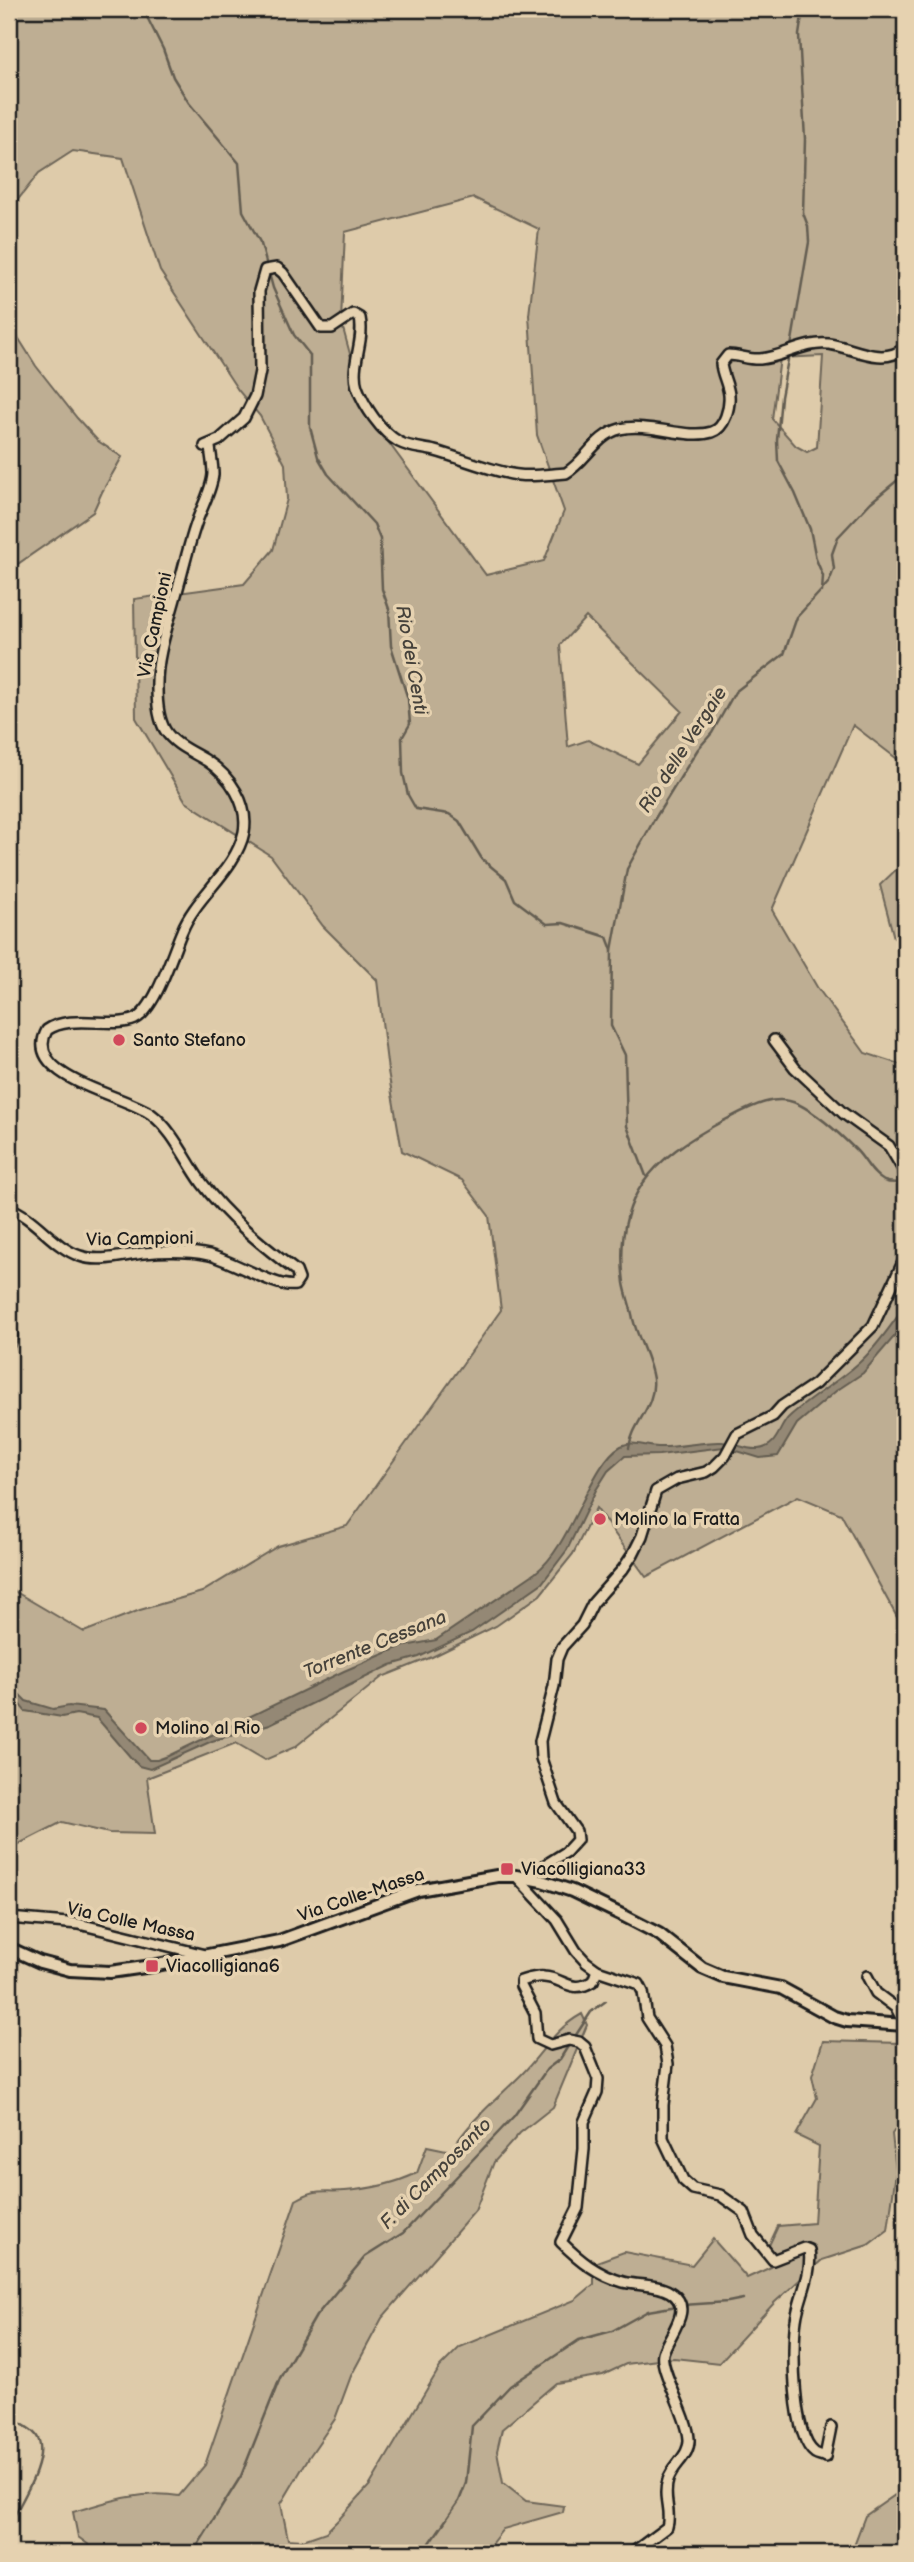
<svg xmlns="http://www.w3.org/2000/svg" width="914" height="2562" viewBox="0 0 914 2562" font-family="'Balsamiq Sans',sans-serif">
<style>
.green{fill:#beae93;stroke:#6d6558;stroke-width:2;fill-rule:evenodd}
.water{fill:#948874;stroke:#645d51;stroke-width:2}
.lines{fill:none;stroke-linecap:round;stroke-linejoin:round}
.stream{stroke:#645d51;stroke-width:2.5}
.minor-casing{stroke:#1c1c1c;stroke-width:14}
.tertiary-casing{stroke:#1c1c1c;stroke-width:16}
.minor{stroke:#e6d2b0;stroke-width:9}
.tertiary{stroke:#e6d2b0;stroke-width:10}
.poi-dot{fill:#d1495b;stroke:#e6d2b0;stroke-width:2.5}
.labels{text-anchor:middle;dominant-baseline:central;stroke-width:7;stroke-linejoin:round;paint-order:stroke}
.street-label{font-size:18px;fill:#1c1c1c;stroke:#e6d2b0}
.poi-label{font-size:18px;fill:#1c1c1c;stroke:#e6d2b0;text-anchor:start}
.water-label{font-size:19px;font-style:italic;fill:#46423b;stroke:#e6d2b0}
</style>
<rect width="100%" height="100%" fill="#decbaa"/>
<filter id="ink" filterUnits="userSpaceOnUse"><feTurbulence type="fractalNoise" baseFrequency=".0143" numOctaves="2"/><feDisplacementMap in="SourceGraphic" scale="14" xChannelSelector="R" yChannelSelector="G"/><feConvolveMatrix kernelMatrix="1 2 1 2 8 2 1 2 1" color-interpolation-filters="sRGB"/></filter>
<g filter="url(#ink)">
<!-- green -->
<g class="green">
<path d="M9 9H905V765L853 725 772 910 817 987 865 1053 905 1066V1625L898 1619 841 1514 798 1496 646 1577 596 1508 573 1554 540 1595 496 1626 432 1657 382 1677 295 1747 265 1760 236 1743 147 1778 155 1834 109 1833 62 1822 9 1849V1588L84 1632 140 1610 202 1592 278 1546 347 1526 501 1310 489 1216 462 1180 402 1151 388 1071 377 980 323 926 271 856 186 802 136 718 134 599 244 584 273 550 287 499 285 464 260 416 238 390 160 271 123 158 73 151 39 173 9 211ZM474 198 539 229 529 315 537 435 564 511 544 561 486 575 386 439 359 387 341 321 345 232ZM823 356 817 447 807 452 796 446 772 419 780 358ZM586 617 682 711 638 764 588 740 568 747 560 645Z"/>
<path d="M9 323 36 366 77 418 98 441 122 457 102 492 93 512 9 570Z"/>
<path d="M905 861V947L894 938 880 885Z"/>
<path d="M582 2014 587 2025 553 2107 520 2133 494 2162 475 2211 382 2318 351 2376 335 2419 309 2457 281 2504 288 2539 303 2540 326 2532 341 2517 370 2485 440 2367 460 2347 575 2300 594 2284V2263L624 2252 692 2265 713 2239 747 2278 771 2267 764 2256 778 2226 814 2223 819 2146 796 2135 817 2098 812 2076 823 2041 902 2043 905 2048V2116L892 2134 896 2172 888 2230 868 2245 822 2260 775 2302 719 2363 674 2358 626 2364 603 2375 556 2383 502 2429 497 2451 503 2483 526 2501 564 2506 563 2512 503 2529 484 2553H100L78 2537 73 2512C109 2501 142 2490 179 2496L205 2465 296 2200C318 2187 322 2193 345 2191 370 2189 394 2184 417 2173L427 2146 451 2151C470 2120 496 2100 521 2075 543 2053 553 2030 582 2014Z"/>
<path d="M895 2495 905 2510V2545L902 2553H851L865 2516Z"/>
</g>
<!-- water -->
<path class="water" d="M905 1306V1322L900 1330 863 1373 836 1391 797 1424 778 1456 760 1458 724 1447 659 1455 625 1456 608 1471 596 1490 567 1550 542 1583 472 1632 419 1657 391 1665 270 1724 212 1741 150 1769 139 1766 132 1759 97 1718 76 1714 62 1717 25 1711 9 1691V1677L16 1691 26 1701 53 1709 69 1706 104 1710 149 1760H157L168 1756 344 1671 400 1647 436 1640 535 1573C572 1546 590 1463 621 1446 633 1440 646 1447 658 1447 679 1448 701 1441 722 1442 734 1443 746 1450 758 1449 779 1447 778 1426 790 1416 812 1396 840 1381 862 1360 879 1344 892 1324 905 1306Z"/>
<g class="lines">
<!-- stream -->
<g class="stream">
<path d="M143 9 163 49 173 77 189 103 239 163 243 211 261 244 273 288 294 335 310 355V427L318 457 328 474 374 524 380 539 382 589 389 609 391 646 408 699 410 724 402 738 403 773 408 795 416 809 449 814 459 821 482 859 506 879 515 900 547 924 563 923 607 937 612 950 611 1026 625 1055 627 1126 646 1176"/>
<path d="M791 347 809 242 808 226 803 213 805 139 799 35 803 9"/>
<path d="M789 354 781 397 777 440 778 461 795 493 810 529 816 559 823 576 822 592"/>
<path d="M612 950 627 869 654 820 698 749 712 733 735 692 784 654 797 617 829 582 834 569 832 554 838 537 871 502 905 474"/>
<path d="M629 1448C632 1423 656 1407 653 1379 650 1359 638 1339 633 1319 631 1307 626 1295 624 1283 613 1197 651 1159 723 1121 745 1110 773 1092 798 1104 818 1114 840 1134 856 1150 866 1160 871 1174 884 1181 891 1184 898 1183 905 1182"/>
<path d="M574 2038 591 2012 606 2001"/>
<path d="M683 2305 728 2302 743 2299"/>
<path d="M9 2416C16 2422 30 2427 36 2435 52 2456 19 2505 9 2525"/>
<path d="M193 2553 241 2476 280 2378 316 2316 365 2257 403 2233 514 2116 547 2069 560 2059 570 2043"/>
<path d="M423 2553 459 2501 466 2483 472 2426 510 2386 579 2340 612 2331 648 2311 677 2306"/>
</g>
<defs>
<g id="minor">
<path d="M774 1040 795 1068 843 1113 889 1146 905 1173"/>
<path d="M9 1208C36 1218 53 1247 80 1256 100 1263 124 1255 144 1253 165 1251 189 1251 209 1255 231 1260 278 1289 295 1285L299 1279 296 1271C262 1245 227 1217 202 1183 186 1161 173 1130 151 1114 125 1095 21 1077 47 1030 70 1013 112 1029 135 1019 156 1009 173 951 182 931 196 896 236 870 244 832 249 804 230 776 207 761 193 752 174 745 165 730 158 718 157 702 157 688 156 657 168 625 176 595 183 571 188 547 196 524 201 508 212 490 213 474 213 465 211 456 210 447L205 446 219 440 244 418 255 396 260 371 259 291 265 270 277 268 283 273 321 328H332L353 314 360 318C365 341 350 365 357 387 364 406 381 432 399 442 410 448 423 448 435 451 461 458 493 472 518 475 534 477 550 474 566 473 586 461 596 435 620 429 649 422 687 440 712 432 725 428 730 407 729 395 728 384 722 375 721 364L728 355C739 355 749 360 760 359 784 357 805 341 829 344 852 347 882 366 903 349"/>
<path d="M9 1328 12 1336 9 1345"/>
<path d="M516 1876 557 1920 576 1951 586 1962 597 1970 639 1984 643 1992 647 2018 665 2046 668 2064 663 2105V2138L683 2180 693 2189 720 2195 744 2212 753 2235 773 2260 804 2248 809 2250C813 2274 799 2297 796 2320 792 2346 792 2437 815 2453 818 2455 822 2455 825 2457L831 2427"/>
<path d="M526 1877 566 1852 577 1840 576 1831 556 1803 541 1758 540 1741 554 1686 557 1659 562 1647 582 1625 593 1603 623 1569 633 1554 642 1536 656 1491 677 1479 706 1472 714 1467 725 1456 737 1434 773 1416 782 1406 815 1384 873 1326 905 1258"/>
<path d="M9 1918 79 1924 205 1955"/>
<path d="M597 1970 593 1981C571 1995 564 1978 544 1977 537 1976 528 1979 521 1981V1986L535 2013 537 2039 550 2045 569 2040 579 2042 585 2047 598 2079 597 2092 584 2122V2149L578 2208 561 2242C579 2260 598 2275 623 2282 638 2286 657 2284 670 2292 696 2308 668 2335 663 2353 659 2370 688 2415 689 2439 690 2456 673 2464 668 2480 662 2498 672 2511 667 2527L632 2553"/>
<path d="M867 1976 876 1993 896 2008 905 2025"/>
</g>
<path id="tertiary" d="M9 1948 40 1962 70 1970 110 1972 152 1966 279 1941 418 1890 497 1876H516L542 1881 572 1891 626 1917 659 1934 702 1968 723 1977 781 1988 834 2017 847 2021 905 2025"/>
</defs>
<!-- minor casing -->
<use href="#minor" class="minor-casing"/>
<!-- tertiary casing -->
<use href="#tertiary" class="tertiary-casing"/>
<!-- minor -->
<use href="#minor" class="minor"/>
<!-- tertiary -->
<use href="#tertiary" class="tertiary"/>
</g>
</g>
<!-- markers -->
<g class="poi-dot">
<circle cx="119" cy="1040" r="7"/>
<circle cx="600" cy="1519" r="7"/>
<circle cx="141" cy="1728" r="7"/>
<rect x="500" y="1862" width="14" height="14" rx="3.5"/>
<rect x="145" y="1959" width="14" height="14" rx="3.5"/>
</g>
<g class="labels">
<!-- street labels -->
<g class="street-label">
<text transform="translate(155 625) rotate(-78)">Via Campioni</text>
<text transform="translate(140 1239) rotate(-1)">Via Campioni</text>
<text transform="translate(361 1895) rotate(-19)">Via Colle-Massa</text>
<text transform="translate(131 1922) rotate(12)">Via Colle Massa</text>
</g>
<!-- poi labels -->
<g class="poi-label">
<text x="133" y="1040">Santo Stefano</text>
<text x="614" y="1519">Molino la Fratta</text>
<text x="155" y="1728">Molino al Rio</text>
<text x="521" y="1869">Viacolligiana33</text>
<text x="166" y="1966">Viacolligiana6</text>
</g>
<!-- water labels -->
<g class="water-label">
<text transform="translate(411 660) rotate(80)">Rio dei Centi</text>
<text transform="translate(683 750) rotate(-57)">Rio delle Vergaie</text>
<text transform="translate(375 1645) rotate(-22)">Torrente Cessana</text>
<text transform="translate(436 2174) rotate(-45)">F. di Camposanto</text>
</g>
</g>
<!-- margin -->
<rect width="914" height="2562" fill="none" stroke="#e6d2b0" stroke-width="35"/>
<rect x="18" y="18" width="879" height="2527" fill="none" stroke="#1c1c1c" stroke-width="2.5" filter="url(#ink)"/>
</svg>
